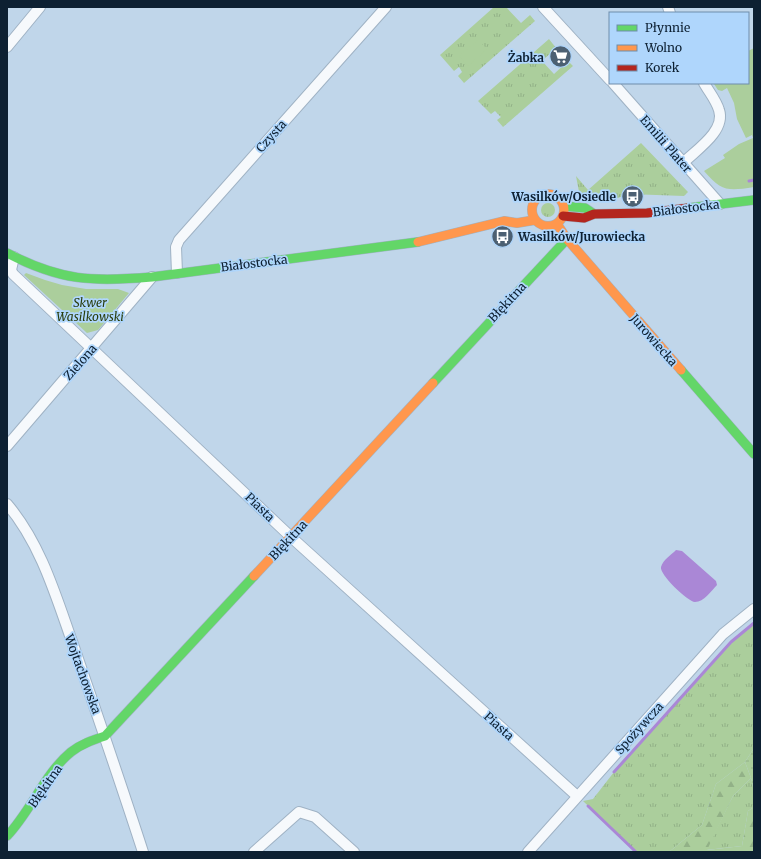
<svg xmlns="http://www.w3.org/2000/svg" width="761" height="859" viewBox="0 0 761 859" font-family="Merriweather,serif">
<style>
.grass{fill:url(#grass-tufts)}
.forest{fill:url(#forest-firs)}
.wetland{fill:url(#wetland-marsh)}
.park{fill:#abce9c}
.water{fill:#aa87d6}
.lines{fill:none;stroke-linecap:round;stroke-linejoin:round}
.stream{stroke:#aa87d6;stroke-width:3}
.street-casing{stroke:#9fb2c4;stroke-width:12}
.fast-casing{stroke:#9fb2c4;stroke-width:10}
.slow-casing{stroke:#9fb2c4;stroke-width:10}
.jam-casing{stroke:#9fb2c4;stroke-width:10}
.street{stroke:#f6f9fc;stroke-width:10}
.fast{stroke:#63d668;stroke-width:9}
.slow{stroke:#ff974d;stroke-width:9}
.jam{stroke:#b3261e;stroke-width:9}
.labels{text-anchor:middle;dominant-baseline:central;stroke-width:3.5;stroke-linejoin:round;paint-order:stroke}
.poi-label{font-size:12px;font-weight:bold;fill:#0d2032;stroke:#afd6fc;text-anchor:end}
.street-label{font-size:12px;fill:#0d2032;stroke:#afd6fc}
.park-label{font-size:12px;font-style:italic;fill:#293c0a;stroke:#afd6fc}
</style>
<defs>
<pattern id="grass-tufts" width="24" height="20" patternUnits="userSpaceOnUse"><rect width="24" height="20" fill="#abce9c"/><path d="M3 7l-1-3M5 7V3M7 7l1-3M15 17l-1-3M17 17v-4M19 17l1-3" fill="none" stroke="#92b187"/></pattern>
<pattern id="forest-firs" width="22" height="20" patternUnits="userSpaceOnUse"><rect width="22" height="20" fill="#abce9c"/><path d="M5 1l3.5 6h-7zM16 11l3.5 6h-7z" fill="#92b187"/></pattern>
<pattern id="wetland-marsh" width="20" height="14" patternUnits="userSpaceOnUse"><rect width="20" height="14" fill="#abce9c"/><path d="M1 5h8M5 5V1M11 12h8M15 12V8" fill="none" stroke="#92b187"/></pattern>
</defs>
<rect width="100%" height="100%" fill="#c0d6ea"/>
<!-- grass -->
<g class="grass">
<path d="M494 7H506L521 23 530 15 535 21 464 83 458 76 462 72 459 67 454 71 440 55Z"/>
<path d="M549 39 556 48 542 61 554 74 568 61 573 66 503 127 497 120 501 117 495 111 491 114 478 101Z"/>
<path d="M641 143 688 192 684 196 628 194 618 198 580 197 576 176 588 190Z"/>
<circle cx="548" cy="210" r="7"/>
<path d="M754 623V748L745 762 716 784 702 825 669 852H636L583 801 593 799 614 772 731 642Z"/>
<path d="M751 778 754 791V807L748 811 742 846 706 850 733 796Z"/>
</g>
<!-- forest -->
<path class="forest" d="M745 762 751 778 733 796 707 850 742 846 748 811 754 807V852H669L702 825 716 784Z"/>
<!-- wetland -->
<path class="wetland" d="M754 748V791L751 778 745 762Z"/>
<!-- park -->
<g class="park">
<path d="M478 40 487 49 468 66 459 56Z"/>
<path d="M754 48V187C728 191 722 192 704 171L725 158 723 155 739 144 753 138 752 135 746 138 737 119 734 103 727 88 722 91 718 90 714 84 748 83V51Z"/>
<path d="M26 273 45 280 62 285 86 289H118L129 293 98 330 87 333 24 275Z"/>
</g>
<!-- water -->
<path class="water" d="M676 550 682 551 716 581 717 585C711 591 704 602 695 602 688 602 659 574 661 567 663 560 671 555 676 550Z"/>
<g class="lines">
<!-- stream -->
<g class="stream">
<path d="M749 181 754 180"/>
<path d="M614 772 731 642 754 623"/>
<path d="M588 806 636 852"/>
</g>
<defs>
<g id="street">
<path d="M543 7 610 80"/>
<path d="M668 7 670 13"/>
<path d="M7 47 40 7"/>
<path d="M613 83 720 204"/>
<path d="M683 163C696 150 726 131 719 110 716 100 709 92 704 83"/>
<path d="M14 257 11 270 13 274 291 537 577 796"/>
<path d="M177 273 176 247 179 240 386 7"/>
<path d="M7 446 152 277"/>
<path d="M7 504C42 545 57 600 75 650 98 717 121 784 143 852"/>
<path d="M254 852 299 812 315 817 354 852"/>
<path d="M528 852 723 634 754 609"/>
</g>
<g id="fast">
<path d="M564 206 585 208 594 214"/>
<path d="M688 208 754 200"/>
<path d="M7 253C61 281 92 282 152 277L418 242"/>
<path d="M681 370 754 454"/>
<path d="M433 383 567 239"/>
<path d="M7 836C31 811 45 773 71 752 81 744 93 740 105 736L254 576"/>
</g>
<g id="slow">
<circle cx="548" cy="210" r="16"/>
<path d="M557 224 567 239 681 370"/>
<path d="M418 242 504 221 517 223 535 220"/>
<path d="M254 576 433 383"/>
</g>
<path id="jam" d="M563 216 584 218 594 214 647 213 688 208"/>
</defs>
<!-- street casing -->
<use href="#street" class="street-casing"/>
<!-- fast casing -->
<use href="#fast" class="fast-casing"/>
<!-- slow casing -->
<use href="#slow" class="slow-casing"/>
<!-- jam casing -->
<use href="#jam" class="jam-casing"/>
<!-- street -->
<use href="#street" class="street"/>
<!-- fast -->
<use href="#fast" class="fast"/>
<!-- slow -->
<use href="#slow" class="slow"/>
<!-- jam -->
<use href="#jam" class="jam"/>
</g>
<!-- icons -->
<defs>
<symbol id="supermarket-disc" viewBox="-11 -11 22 22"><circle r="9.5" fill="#4c6072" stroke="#afd6fc"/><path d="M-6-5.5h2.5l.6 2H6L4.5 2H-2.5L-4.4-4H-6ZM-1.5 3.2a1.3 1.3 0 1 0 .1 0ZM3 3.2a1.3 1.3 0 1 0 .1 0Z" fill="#fff"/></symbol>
<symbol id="bus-disc" viewBox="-11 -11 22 22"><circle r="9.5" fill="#4c6072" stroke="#afd6fc"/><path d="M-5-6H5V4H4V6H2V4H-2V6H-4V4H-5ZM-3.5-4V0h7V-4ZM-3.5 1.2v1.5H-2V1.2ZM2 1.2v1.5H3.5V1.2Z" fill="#fff"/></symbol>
</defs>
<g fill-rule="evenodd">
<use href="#supermarket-disc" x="548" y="44" width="25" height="25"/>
<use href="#bus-disc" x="620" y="184" width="25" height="25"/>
<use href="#bus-disc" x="490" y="224" width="25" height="25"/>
</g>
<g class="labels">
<!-- poi labels -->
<g class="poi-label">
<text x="544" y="57">Żabka</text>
<text x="616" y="196">Wasilków/Osiedle</text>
<text x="518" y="236" text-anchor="start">Wasilków/Jurowiecka</text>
</g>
<!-- street labels -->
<g class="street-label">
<text transform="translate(271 136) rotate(-48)">Czysta</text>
<text transform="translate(666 144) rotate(49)">Emilii Plater</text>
<text transform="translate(686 208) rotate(-7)">Białostocka</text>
<text transform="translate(254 263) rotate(-7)">Białostocka</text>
<text transform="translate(507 302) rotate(-47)">Błękitna</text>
<text transform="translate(654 340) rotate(49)">Jurowiecka</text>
<text transform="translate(80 362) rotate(-49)">Zielona</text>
<text transform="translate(260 507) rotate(44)">Piasta</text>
<text transform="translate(288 540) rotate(-47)">Błękitna</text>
<text transform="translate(83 674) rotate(70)">Wojtachowska</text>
<text transform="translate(499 726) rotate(42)">Piasta</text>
<text transform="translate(639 728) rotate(-48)">Spożywcza</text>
<text transform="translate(45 786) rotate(-55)">Błękitna</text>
</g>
<!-- park labels -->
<g class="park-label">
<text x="90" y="302">Skwer<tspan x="90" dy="14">Wasilkowski</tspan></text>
</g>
</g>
<!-- border -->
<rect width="761" height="859" fill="none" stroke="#0d2032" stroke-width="16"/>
<!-- legend -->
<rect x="609" y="12" width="140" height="72" fill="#afd6fc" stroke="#6e8dab"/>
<rect x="617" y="25" width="20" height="6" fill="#63d668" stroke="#6e8dab"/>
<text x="645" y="32" font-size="12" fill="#0d2032">Płynnie</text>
<rect x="617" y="45" width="20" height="6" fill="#ff974d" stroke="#6e8dab"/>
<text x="645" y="52" font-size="12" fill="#0d2032">Wolno</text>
<rect x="617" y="65" width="20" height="6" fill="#b3261e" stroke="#6e8dab"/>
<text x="645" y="72" font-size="12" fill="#0d2032">Korek</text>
</svg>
